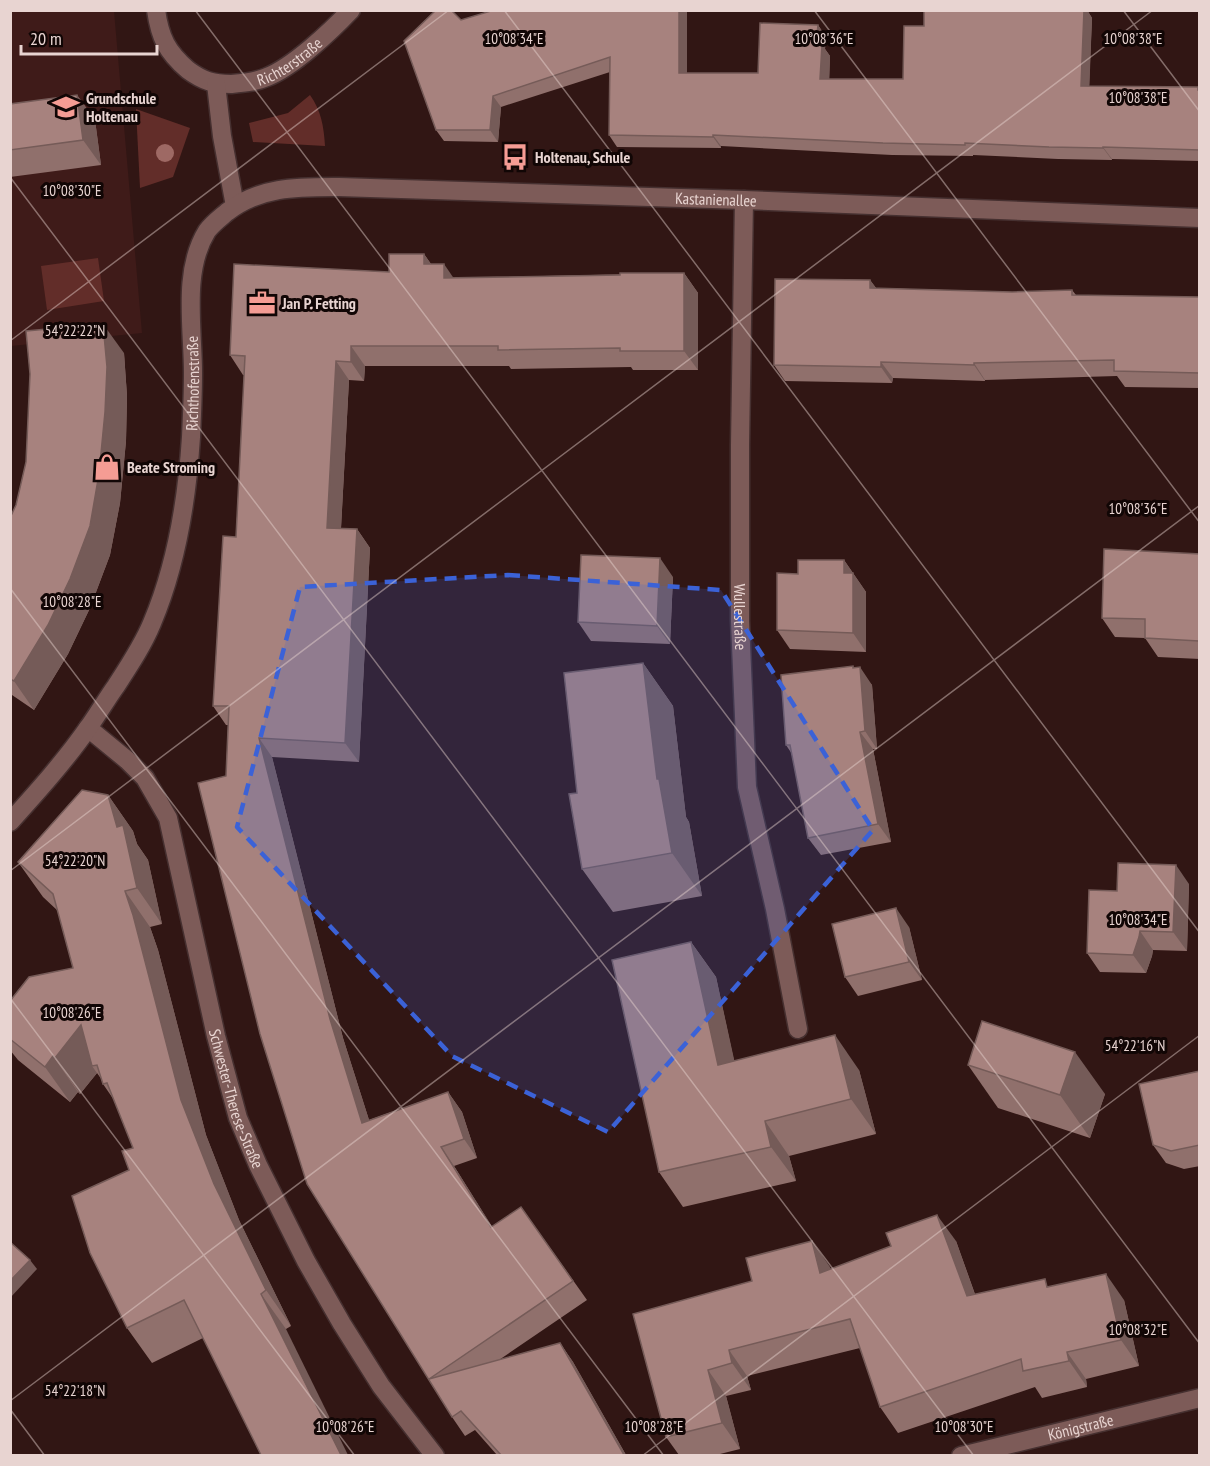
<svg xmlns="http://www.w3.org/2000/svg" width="1210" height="1466" viewBox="0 0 1210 1466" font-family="'PT Sans Narrow',sans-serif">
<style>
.built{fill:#3f1b19}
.green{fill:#622d29}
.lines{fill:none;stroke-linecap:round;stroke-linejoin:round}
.minor-casing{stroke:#463030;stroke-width:21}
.minor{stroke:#7d5b58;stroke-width:18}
.tree{fill:#9e6964}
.wall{fill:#90706c}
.shaded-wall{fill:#755b58}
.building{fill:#a7827e;stroke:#755b58;stroke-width:1.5}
.marked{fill:#3b62d7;fill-opacity:0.2;stroke:#3b62d7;stroke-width:4.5;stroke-dasharray:12 8;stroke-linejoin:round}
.ticks{fill:none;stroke:#e8d4d1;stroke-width:1.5;stroke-opacity:0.45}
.labels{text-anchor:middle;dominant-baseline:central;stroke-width:6;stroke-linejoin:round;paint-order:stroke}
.street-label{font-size:16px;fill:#e8d4d1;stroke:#110605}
.poi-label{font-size:16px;font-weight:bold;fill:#e8d4d1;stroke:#110605;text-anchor:start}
.ticks-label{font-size:15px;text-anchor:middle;fill:#e8d4d1;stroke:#110605;stroke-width:6;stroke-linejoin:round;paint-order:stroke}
</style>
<rect width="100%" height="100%" fill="#311614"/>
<!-- built -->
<path class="built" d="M11 11H114L142 333 11 346Z"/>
<!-- green -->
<g class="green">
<path d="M310 95C321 110 324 127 325 146L253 142 249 123 288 113Z"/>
<path d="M136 109 190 128 173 177 140 188Z"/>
<path d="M98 258 104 301 47 310 41 266Z"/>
</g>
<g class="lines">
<defs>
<g id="minor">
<path id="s1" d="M156 10C160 38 167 52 188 70 203 81 213 84 231 84 243 83 256 82 267 77 293 67 331 31 351 10"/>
<path d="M216 84 222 136 235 206"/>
<path id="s2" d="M744 200 740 445V621L747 787 775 909 798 1029"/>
<path id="s3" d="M88 728 127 760 145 778 168 818 216 1036 238 1118 258 1165 306 1261 342 1324 381 1386 435 1456"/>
<path id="s4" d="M10 822C37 792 65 761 88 728 98 714 106 700 116 686 129 666 143 645 152 623 177 564 187 500 191 437 192 416 193 395 193 373 193 328 182 271 207 231 212 224 220 218 227 212 261 186 298 187 339 187L744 200 1200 218"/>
<path id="s5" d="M961 1456 1200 1398"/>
</g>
</defs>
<!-- minor casing -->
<use href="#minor" class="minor-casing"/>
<!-- minor -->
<use href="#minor" class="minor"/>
</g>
<!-- trees -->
<circle class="tree" cx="165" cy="153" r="9"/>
<!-- wall -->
<g class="wall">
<path d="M687 10V73H758L818 25 826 37 825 49 830 56 829 79H903L924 26V10H1087L1092 18 1089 86 1198 87 1200 90V161L1112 159V160L1058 159 973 155V156L892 155 721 146V148L617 147 609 135 610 72 501 107 498 142 444 141 436 130 461 20Z"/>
<path d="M77 95 95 120 101 165 10 177V101L12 104Z"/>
<path d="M424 254 431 264 454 278 684 273 698 293V370H633L631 367 511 369 509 366H365L364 381 349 380 341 528 357 529 370 548 359 762 272 757 343 1038 369 1120 448 1092 462 1112 477 1158 454 1166 492 1227 521 1207 587 1300 499 1360 560 1343 573 1362 626 1455H497L475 1430 465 1436 452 1417 307 1184 226 776 228 725H226L213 706 236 537 244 375H243L230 355Z"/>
<path d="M870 280 876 288 1012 292 1072 290 1076 295 1200 297V388L1125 387 1117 376 985 380V381L893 378 892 383 785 381 774 365Z"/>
<path d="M124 353 127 396 126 441 120 503 110 555 90 608 68 654 34 710 12 695 10 697V518L16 505Z"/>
<path d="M1200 554V659L1158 657 1145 638 1115 637 1102 618Z"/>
<path d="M844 560 866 592V652L790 649 777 630 798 574Z"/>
<path d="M673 577 670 644 591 641 578 622Z"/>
<path d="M643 663 673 706 686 817 689 822 702 896 613 912 582 869 577 793Z"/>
<path d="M854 667 872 685 877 749H873L891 842 821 855 808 838 792 754 786 745Z"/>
<path d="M108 795 133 831 137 844 148 860 162 924 150 927 158 950 206 1135 239 1220 291 1326 286 1329 203 1338 152 1363 127 1328 129 1170 133 1148 114 1100 103 1084 102 1080 97 1073 80 1094 78 1092 70 1102 18 1060 10 1050V1001L73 968 58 911 43 897 18 862Z"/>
<path d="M1189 884 1187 951 1153 950 1152 956 1146 973 1100 972 1087 953 1117 891Z"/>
<path d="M909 927 922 980 858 996 845 977Z"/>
<path d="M691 942 716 977 734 1061 859 1070 876 1134 789 1156 796 1181 683 1207 659 1172Z"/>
<path d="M968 1065 1105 1094 1090 1138 998 1108Z"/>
<path d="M1200 1071V1166L1184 1169 1166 1163 1153 1145Z"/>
<path d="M812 1241 830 1269 956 1241 975 1294 1051 1287 1124 1300 1139 1366 1086 1379 1087 1387 1042 1398 1035 1387 898 1433 880 1407 860 1348 747 1376 751 1390 726 1396 740 1449 716 1455H679L666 1437 752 1281Z"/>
</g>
<!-- shaded-wall -->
<g class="shaded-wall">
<path d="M679 10H687V84L679 73Z"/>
<path d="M1084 10H1087L1092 18 1089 97 1081 86Z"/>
<path d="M818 25 826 37 825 49 830 56 829 90 820 79 816 44Z"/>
<path d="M77 95 95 120 101 165 83 140Z"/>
<path d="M493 96 501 107 498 142 490 130Z"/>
<path d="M713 135 721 146V148L713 137Z"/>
<path d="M1103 147 1112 159V160L1103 148Z"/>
<path d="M424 254 438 274 424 264Z"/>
<path d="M444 264 457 283 444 278Z"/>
<path d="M684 273 698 293V370L684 351Z"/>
<path d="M870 280 882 296 870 288Z"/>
<path d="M103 324 124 353 127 396 126 441 120 503 110 555 90 608 68 654 34 710 14 681Z"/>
<path d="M351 346 365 366 364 381 351 362Z"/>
<path d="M336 361 349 380 340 547 327 528Z"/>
<path d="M881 362 893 378 892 383 881 367Z"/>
<path d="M974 363 985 380V381L974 365Z"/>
<path d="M357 529 370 548 359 762 345 743Z"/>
<path d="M660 558 673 577 670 644 657 626Z"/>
<path d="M844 560 866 592V652L853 633 844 573Z"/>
<path d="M643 663 673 706 686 817 689 822 702 896 672 853 657 779Z"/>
<path d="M853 666 861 677 860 667 872 685 877 749 865 731Z"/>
<path d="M860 732 873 749 891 842 878 824Z"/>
<path d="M259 738 272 757 343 1038 376 1142 362 1123 330 1019Z"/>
<path d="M108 795 133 831 137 844 148 860 162 924 137 888 117 827Z"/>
<path d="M1176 865 1189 884 1187 951 1173 932Z"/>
<path d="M125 891 150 927 158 950 206 1135 239 1220 291 1326 266 1290 214 1184 181 1100Z"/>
<path d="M896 908 909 927 922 980 909 962Z"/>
<path d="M1140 931 1153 950 1152 956 1146 973 1133 955Z"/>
<path d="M691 942 716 977 743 1100 718 1065Z"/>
<path d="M81 1025 97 1065 92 1066 97 1073 80 1094 55 1058Z"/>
<path d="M835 1035 859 1070 876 1134 851 1099Z"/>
<path d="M1075 1052 1105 1094 1090 1138 1060 1095Z"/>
<path d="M53 1056 78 1092 70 1102 45 1067Z"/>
<path d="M448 1092 462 1112 477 1158 464 1139Z"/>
<path d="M765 1121 789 1156 796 1181 771 1147Z"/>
<path d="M441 1147 454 1166 505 1247 491 1227Z"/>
<path d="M937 1215 956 1241 985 1323 967 1296Z"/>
<path d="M812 1241 830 1267 838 1299 820 1273Z"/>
<path d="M30 1260 37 1269 10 1298V1281Z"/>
<path d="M1106 1274 1124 1300 1139 1366 1121 1340Z"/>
<path d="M261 1294 286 1329 348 1455H341Z"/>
<path d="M560 1343 573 1362 626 1455H624Z"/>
<path d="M729 1350 747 1376 751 1390 732 1363Z"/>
<path d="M1067 1352 1086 1379 1087 1387 1069 1361Z"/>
<path d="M708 1370 726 1396 740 1449 722 1423Z"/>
</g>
<!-- building -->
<g class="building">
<path d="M436 10H451L461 20 494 10H679V73H758L760 23 818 25 816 44 822 45 820 79H903L904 26H924V10H1084L1081 86 1198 87V90H1200V150L1103 147V148L1049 147 965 143V145L883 143 713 135V137L609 135 610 57 493 96 490 130H436L404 41Z"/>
<path d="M77 95 83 140 10 150V104Z"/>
<path d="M389 254H424V264H444V278L620 275V273H684V351H620V348L498 350V346H351V362L336 361 327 528 357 529 345 743 259 738 330 1019 362 1123 448 1092 464 1139 441 1147 491 1227 521 1207 573 1281 429 1379 560 1343 624 1455H501L461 1411 452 1417 307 1184 260 1034 198 783 226 776 229 706H213L223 536 236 537 245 356 230 355 234 264 389 272Z"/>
<path d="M775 279 870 280V288L1012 292 1072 290V295L1200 297V373L1114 371V360L974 363V365L881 362V367L774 365Z"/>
<path d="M103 324 107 367 105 412 99 474 90 526 70 579 48 625 14 681 10 679V518L16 505 26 462 30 374 26 331Z"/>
<path d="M1104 549 1200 554 1199 641 1145 638V619L1102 618Z"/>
<path d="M581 555 660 558 657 626 578 622Z"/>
<path d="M798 560H844V573H853V633L777 630V573L798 574Z"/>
<path d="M643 663 657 779H659L672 853 582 869 569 794 577 793 564 673Z"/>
<path d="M853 666V668L860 667 865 731 860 732 878 824 808 838 790 745H786L781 675Z"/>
<path d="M82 790 108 795 117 827 123 825 137 888 125 891 133 915 181 1100 214 1184 266 1290 261 1294 341 1455H261L184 1300 127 1328 90 1253 72 1196 129 1170 122 1151 133 1148 107 1083 103 1084 97 1065 92 1066 81 1025 55 1058 53 1056 45 1067 10 1039V1001L29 977 73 968 53 894 18 862Z"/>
<path d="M1118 863 1176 865 1173 932 1140 931 1139 937 1133 955 1087 953 1089 890 1117 891Z"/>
<path d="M896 908 909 962 845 977 832 924Z"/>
<path d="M691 942 718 1065 835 1035 851 1099 765 1121 771 1147 659 1172 612 960Z"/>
<path d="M982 1021 1075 1052 1060 1095 968 1065Z"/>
<path d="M1200 1071V1145L1171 1151 1153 1145 1139 1084Z"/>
<path d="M937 1215 967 1296 1045 1279 1047 1287 1106 1274 1121 1340 1067 1352 1069 1361 1023 1371 1021 1359 880 1407 850 1319 729 1350 732 1363 708 1370 722 1423 666 1437 633 1314 752 1281 746 1258 812 1241 820 1273 891 1246 886 1233Z"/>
<path d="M10 1242 30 1260 10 1281Z"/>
</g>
<!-- marked area -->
<path class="marked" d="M508 575 721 590 873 830 608 1132 452 1056 237 827 300 587Z"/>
<!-- ticks -->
<path class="ticks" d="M195 10 1200 1344M504 10 1200 933M814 10 1200 523M1123 10 1200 112M10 177 974 1456M10 341 449 10M10 588 664 1456M10 871 1153 10M10 998 355 1456M10 1401 1200 505M10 1409 45 1456M642 1456 1200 1035"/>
<!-- icons -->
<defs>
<symbol id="school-bare" viewBox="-9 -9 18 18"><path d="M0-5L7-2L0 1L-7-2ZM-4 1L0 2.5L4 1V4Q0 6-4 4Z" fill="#f59c94" stroke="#110605" stroke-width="2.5" paint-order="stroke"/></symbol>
<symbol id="bus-bare" viewBox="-9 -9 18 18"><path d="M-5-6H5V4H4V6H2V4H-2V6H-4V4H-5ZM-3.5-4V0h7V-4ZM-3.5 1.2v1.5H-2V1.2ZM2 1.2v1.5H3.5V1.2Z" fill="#f59c94" stroke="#110605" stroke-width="2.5" paint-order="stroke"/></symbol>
<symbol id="office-bare" viewBox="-9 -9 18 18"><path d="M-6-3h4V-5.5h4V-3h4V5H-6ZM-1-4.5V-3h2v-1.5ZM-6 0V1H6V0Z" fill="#f59c94" stroke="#110605" stroke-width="2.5" paint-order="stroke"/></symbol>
<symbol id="shop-bare" viewBox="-9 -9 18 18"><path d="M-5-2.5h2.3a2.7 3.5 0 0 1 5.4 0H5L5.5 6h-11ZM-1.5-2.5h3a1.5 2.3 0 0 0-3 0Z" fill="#f59c94" stroke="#110605" stroke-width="2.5" paint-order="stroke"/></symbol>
</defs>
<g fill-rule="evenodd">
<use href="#school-bare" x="47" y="88" width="38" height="38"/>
<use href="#bus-bare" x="496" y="138" width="38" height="38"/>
<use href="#office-bare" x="243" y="284" width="38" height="38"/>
<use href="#shop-bare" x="88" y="448" width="38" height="38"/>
</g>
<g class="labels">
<!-- street labels -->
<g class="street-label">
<text stroke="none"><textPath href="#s1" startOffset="180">Richterstraße</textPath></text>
<text stroke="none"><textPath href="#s4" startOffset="1167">Kastanienallee</textPath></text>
<text stroke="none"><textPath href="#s4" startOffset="490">Richthofenstraße</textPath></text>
<text stroke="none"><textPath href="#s2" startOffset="417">Wullestraße</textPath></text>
<text stroke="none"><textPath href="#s3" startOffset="411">Schwester-Therese-Straße</textPath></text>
<text stroke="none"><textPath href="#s5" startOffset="123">Königstraße</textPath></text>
</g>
<!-- poi labels -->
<g class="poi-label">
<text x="86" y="98">Grundschule<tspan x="86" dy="18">Holtenau</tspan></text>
<text x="535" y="157">Holtenau, Schule</text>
<text x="282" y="303">Jan P. Fetting</text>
<text x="127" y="467">Beate Stroming</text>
</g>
</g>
<g class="ticks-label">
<text x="514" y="44">10°08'34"E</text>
<text x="824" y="44">10°08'36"E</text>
<text x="1133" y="44">10°08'38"E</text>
<text x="1138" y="103">10°08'38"E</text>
<text x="72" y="196">10°08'30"E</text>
<text x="75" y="336">54°22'22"N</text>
<text x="1138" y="514">10°08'36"E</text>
<text x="72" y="607">10°08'28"E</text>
<text x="75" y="866">54°22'20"N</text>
<text x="1138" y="925">10°08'34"E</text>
<text x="72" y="1018">10°08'26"E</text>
<text x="1135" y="1051">54°22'16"N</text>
<text x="1138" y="1335">10°08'32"E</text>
<text x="75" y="1396">54°22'18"N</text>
<text x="345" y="1432">10°08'26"E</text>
<text x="654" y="1432">10°08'28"E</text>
<text x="964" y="1432">10°08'30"E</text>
</g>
<!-- border -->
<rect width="1210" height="1466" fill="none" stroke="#e8d4d1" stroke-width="24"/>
<!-- scale -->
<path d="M21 45v9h136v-9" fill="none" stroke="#e8d4d1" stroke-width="3"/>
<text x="30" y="45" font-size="18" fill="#e8d4d1" stroke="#110605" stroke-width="4.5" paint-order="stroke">20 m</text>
</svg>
